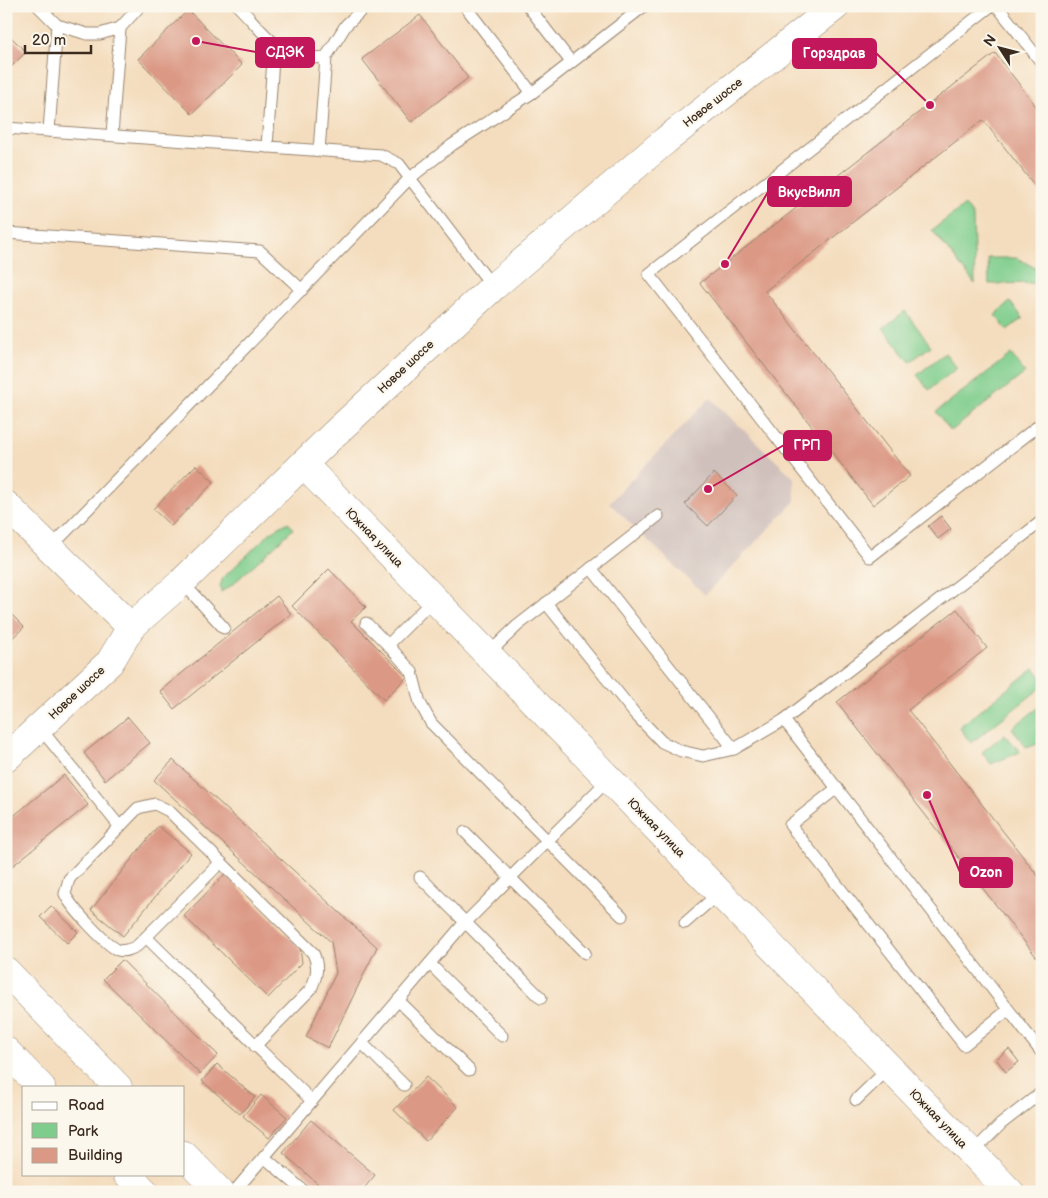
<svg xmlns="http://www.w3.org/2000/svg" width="1048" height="1198" viewBox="0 0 1048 1198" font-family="'Balsamiq Sans',sans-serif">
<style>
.industrial{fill:#d0c0bc}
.green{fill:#7fcd8c;stroke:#5d7c55}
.building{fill:#db9985}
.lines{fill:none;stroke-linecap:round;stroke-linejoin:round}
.service-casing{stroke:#98846e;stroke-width:13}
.tertiary-casing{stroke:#98846e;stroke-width:29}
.primary-casing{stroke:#98846e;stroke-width:29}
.service{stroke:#fff;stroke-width:11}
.tertiary{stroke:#fff;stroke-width:28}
.primary{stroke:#fff;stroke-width:28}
.labels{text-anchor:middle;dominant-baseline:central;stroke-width:4;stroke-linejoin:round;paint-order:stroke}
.street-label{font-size:12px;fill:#3b2a1e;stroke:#fbf7ec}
.leader{fill:none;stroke:#c2185b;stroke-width:2}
.callout-dot{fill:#c2185b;stroke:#fbf7ec;stroke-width:2}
.callout{fill:#c2185b;stroke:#c2185b;stroke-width:2}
.callout-label{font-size:14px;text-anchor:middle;font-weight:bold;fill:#fff}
</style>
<rect width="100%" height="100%" fill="#fbf7ec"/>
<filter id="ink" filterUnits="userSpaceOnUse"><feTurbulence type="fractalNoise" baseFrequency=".02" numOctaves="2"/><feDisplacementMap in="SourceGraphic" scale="10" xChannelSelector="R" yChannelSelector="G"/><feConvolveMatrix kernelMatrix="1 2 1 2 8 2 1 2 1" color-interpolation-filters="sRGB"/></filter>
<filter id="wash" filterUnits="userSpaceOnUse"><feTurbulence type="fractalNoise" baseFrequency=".0096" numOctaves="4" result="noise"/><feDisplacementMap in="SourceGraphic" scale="20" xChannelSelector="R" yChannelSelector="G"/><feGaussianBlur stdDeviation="1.12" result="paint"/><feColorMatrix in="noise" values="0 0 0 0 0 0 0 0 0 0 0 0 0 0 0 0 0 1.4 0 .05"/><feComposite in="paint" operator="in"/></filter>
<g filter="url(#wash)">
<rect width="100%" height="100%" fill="#f4ddbe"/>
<!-- industrial -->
<path class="industrial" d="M710 398 794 478 795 501 705 595 609 503Z"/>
<!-- green -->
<g class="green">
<path d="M965 205 973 216 975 284 932 230Z"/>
<path d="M988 258H1017L1037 269V283L989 284Z"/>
<path d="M1010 302 1023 318 1007 330 995 315Z"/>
<path d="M905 311 931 346 910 362 883 328Z"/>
<path d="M945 353 957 368 929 390 917 375Z"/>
<path d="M1011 354 1025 373 951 431 936 412Z"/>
<path d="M288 522 293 529 232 585 221 592 220 586 223 578 271 532Z"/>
<path d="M1034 668 1042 678V687L971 743 959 727Z"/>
<path d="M1042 705V742L1027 748 1012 728Z"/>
<path d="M1005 734 1020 752 991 764 982 752Z"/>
</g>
<g id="blocks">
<!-- building -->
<g class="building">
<path d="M188 10 242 65 192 114 138 59Z"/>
<path d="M420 15 468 78 411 122 362 59Z"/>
<path d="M6 32 26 52 6 72Z"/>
<path d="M995 53 1042 114V195L983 120 765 291 910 476 873 505 700 283Z"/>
<path d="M196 465 214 482 171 526 153 509Z"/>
<path d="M714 473 737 495 708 526 685 504Z"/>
<path d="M941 516 951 529 938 539 928 526Z"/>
<path d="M329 569 366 607 351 621 407 677 384 700 292 606Z"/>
<path d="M277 596 291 614 174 709 160 691Z"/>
<path d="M6 609 24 627 6 644Z"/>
<path d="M957 609 987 648 908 710 1042 881V964L837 702Z"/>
<path d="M128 717 150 743 105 780 84 753Z"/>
<path d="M173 760 377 947 328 1048 306 1037 336 973 331 942 154 780Z"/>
<path d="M64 775 88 805 6 871V822Z"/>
<path d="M158 826 191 853 123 936 91 910Z"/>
<path d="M225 874 300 948 302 963 268 998 184 916Z"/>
<path d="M51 906 78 932 67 943 40 917Z"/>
<path d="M122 960 218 1055 200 1074 103 979Z"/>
<path d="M1009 1049 1019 1062 1006 1072 996 1059Z"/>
<path d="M217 1064 255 1097 240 1114 202 1081Z"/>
<path d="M426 1077 458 1107 426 1141 394 1110Z"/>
<path d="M261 1095 287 1117 269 1138 243 1116Z"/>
<path d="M311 1120 375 1175 361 1192H327L283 1153Z"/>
</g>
</g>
</g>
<g filter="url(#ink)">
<use href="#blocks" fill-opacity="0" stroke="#98846e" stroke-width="1"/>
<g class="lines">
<defs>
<g id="service">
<path d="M38 6 57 25 87 34H100L120 28 140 6"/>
<path d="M238 6C267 35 280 63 326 57L346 25 366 6"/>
<path d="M465 6 532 93"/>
<path d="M528 6 571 62"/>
<path d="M991 6 649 274 870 557 1042 423"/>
<path d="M997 6 1042 63"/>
<path d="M6 128 381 155 399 164 493 287"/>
<path d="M49 131 57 25"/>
<path d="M112 135 120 28"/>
<path d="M267 147 274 44"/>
<path d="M319 151 326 57"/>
<path d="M6 233 260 251 302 290"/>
<path d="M50 548 410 178 452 145 532 93 644 6"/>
<path d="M591 568 734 749"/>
<path d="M182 582 224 628"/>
<path d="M546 603 635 714 662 742 681 751 703 756 734 749 784 720 1042 521"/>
<path d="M366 623 388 645 434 599"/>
<path d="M388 645 412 672 420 703 431 723 622 916"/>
<path d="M488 654 517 626 658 516"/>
<path d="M784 720 1042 1053"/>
<path d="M40 728 120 827"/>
<path d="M837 788 790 825 964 1045 1008 1010"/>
<path d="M465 832 585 953"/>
<path d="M221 862 137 946C131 949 125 952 118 950 106 945 70 906 65 894L69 879 138 808 155 804 169 811 313 953C319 966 317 976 311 989L255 1046"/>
<path d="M420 877 541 998"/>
<path d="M685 923 719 893"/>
<path d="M146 937 312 1101"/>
<path d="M430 964 502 1036"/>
<path d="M398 1000 469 1070"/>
<path d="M362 1043 404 1085"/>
<path d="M856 1100 889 1068"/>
<path d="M972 1153 1001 1124 1042 1092"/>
<path d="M264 1157 305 1192"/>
<path d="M234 1192 460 928 609 779"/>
</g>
<g id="tertiary">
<path d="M303 464 1010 1192"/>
<path d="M6 505 131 627"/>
<path d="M6 758 110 662 131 627 182 582 333 435 493 287 666 140 836 6"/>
</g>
<g id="primary">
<path d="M6 971 118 1087"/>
<path d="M6 1051 41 1087"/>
<path d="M184 1155 220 1192"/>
<path d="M127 1174 145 1192"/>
</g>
</defs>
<!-- service casing -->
<use href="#service" class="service-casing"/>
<!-- tertiary casing -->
<use href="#tertiary" class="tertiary-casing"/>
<!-- primary casing -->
<use href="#primary" class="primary-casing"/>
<!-- service -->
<use href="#service" class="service"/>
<!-- tertiary -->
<use href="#tertiary" class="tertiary"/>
<!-- primary -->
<use href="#primary" class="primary"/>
</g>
</g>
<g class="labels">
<!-- street labels -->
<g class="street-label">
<text transform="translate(713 103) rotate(-38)">Новое шоссе</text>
<text transform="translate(406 367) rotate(-43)">Новое шоссе</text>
<text transform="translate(374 538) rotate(46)">Южная улица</text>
<text transform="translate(77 693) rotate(-43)">Новое шоссе</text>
<text transform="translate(656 828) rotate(46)">Южная улица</text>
<text transform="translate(938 1119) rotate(46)">Южная улица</text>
</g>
</g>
<!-- callouts -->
<path class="leader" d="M196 41L256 52M930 105L876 53M725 264L768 192M708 489L784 445M927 795L960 872"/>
<g class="callout-dot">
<circle cx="196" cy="41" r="5"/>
<circle cx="930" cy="105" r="5"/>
<circle cx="725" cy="264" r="5"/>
<circle cx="708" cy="489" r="5"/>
<circle cx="927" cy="795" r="5"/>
</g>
<g class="callout">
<rect x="256" y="38" width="58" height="29" rx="5"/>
<rect x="793" y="39" width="83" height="29" rx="5"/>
<rect x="768" y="177" width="83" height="29" rx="5"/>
<rect x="784" y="431" width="47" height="29" rx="5"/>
<rect x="960" y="858" width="52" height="29" rx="5"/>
</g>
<g class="callout-label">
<text x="285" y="57">СДЭК</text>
<text x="834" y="58">Горздрав</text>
<text x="809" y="197">ВкусВилл</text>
<text x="807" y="450">ГРП</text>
<text x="986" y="877">Ozon</text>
</g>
<!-- margin -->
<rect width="1048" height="1198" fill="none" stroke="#fbf7ec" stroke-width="25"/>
<!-- legend -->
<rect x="22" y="1086" width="162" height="90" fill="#fbf7ec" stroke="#aea59a"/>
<rect x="32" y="1102" width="25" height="8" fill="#ffffff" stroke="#aea59a"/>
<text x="68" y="1110" font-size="15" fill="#3b2a1e">Road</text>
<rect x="32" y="1123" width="25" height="15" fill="#7fcd8c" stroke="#aea59a"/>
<text x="68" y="1136" font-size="15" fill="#3b2a1e">Park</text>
<rect x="32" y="1148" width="25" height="15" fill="#db9985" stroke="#aea59a"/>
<text x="68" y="1160" font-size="15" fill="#3b2a1e">Building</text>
<!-- north arrow -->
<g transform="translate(1000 48) rotate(306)" stroke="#fbf7ec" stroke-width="4" paint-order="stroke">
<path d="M0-4L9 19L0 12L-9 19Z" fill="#3b2a1e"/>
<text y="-8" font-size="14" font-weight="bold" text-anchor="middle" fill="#3b2a1e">N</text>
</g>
<!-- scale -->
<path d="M25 45v8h66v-8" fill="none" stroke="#3b2a1e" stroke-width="2.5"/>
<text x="32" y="45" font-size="15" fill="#3b2a1e" stroke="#fbf7ec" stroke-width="4" paint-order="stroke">20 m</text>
</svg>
